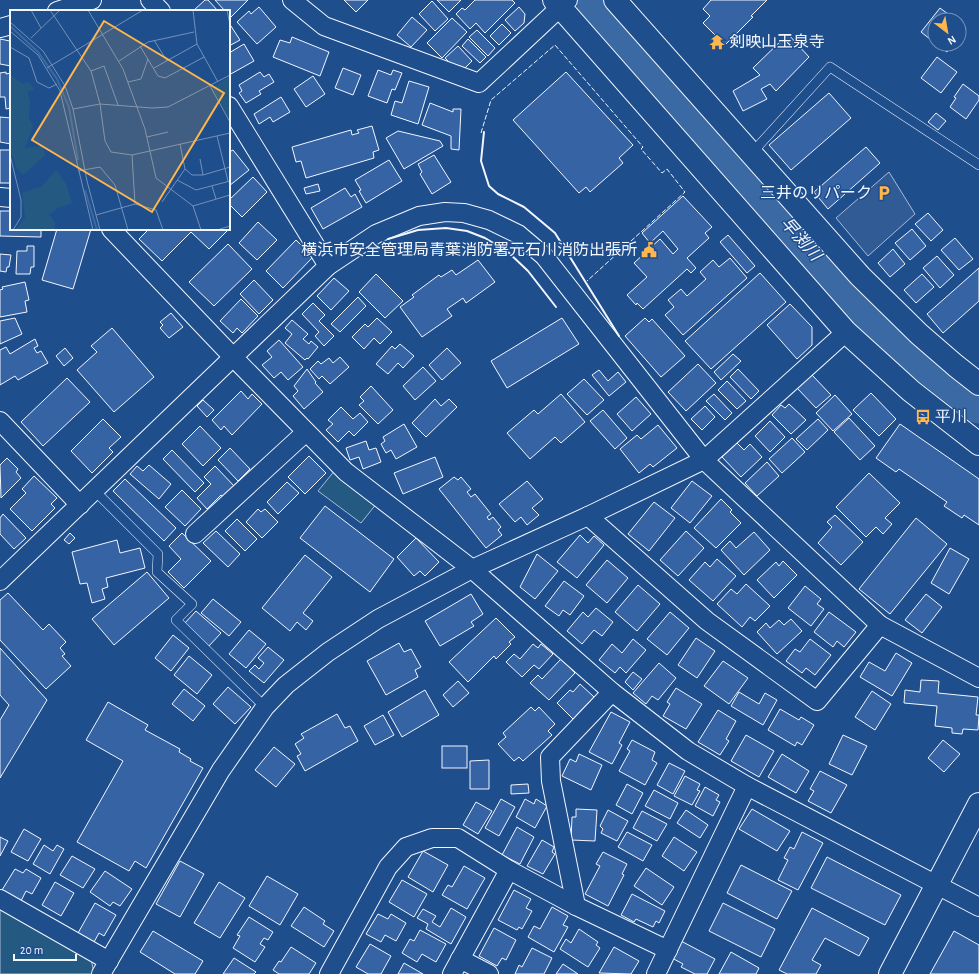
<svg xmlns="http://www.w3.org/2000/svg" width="979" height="974" viewBox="0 0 979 974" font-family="'Alegreya Sans','Noto Sans JP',sans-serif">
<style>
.green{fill:#245a82;stroke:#a8bbd7}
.parking{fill:#305b95;stroke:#a8bbd7}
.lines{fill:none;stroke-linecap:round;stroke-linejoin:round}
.river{stroke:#3b69a3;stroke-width:37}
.building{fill:#3563a3;stroke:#f2f6ff}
.service-casing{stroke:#f2f6ff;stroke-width:10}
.minor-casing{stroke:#f2f6ff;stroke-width:20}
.tertiary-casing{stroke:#f2f6ff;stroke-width:24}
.primary-casing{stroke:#f2f6ff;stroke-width:24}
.service{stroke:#1f4e8c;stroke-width:9}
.minor{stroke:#1f4e8c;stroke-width:18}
.tertiary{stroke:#1f4e8c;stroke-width:22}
.primary{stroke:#1f4e8c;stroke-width:22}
.fence{stroke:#f2f6ff;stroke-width:1;stroke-dasharray:5 2;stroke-linecap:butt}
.wall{stroke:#f2f6ff;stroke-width:2}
.labels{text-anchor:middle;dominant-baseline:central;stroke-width:3;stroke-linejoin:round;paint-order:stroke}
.poi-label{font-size:16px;fill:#f2f6ff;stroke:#1f4e8c;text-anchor:start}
.water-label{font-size:17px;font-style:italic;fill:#f2f6ff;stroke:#1f4e8c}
.inset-river{fill:none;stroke:#3b69a3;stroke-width:2}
.inset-road{fill:none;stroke:#7391ba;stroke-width:1}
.view{fill:#ffb74d;fill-opacity:0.15;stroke:#ffb74d;stroke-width:2}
.inset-edge{fill:none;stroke:#f2f6ff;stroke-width:2}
</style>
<rect width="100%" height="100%" fill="#1f4e8c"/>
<!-- green -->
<g class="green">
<path d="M336 469 377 503 361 523 318 491Z"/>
<path d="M0 904 91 958 94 974H0Z"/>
</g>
<!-- parking -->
<path class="parking" d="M889 172 915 214 868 256 836 218Z"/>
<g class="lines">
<!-- river -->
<path class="river" d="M594 0 878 326 979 405"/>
</g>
<!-- building -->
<g class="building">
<path d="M205 0H208L218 11H193Z"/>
<path d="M215 0H248L231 17 229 15V11H225Z"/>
<path d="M344 0H368L356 12Z"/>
<path d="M437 0H461L449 12Z"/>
<path d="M475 0H512L515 3 485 33 476 23 470 29 456 14 462 8 465 10Z"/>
<path d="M711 0H767L751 16 753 17 725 45 703 23 710 16 703 9Z"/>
<path d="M432 1 448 19 435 31 419 14Z"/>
<path d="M259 7 276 27 257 44 237 22 249 11 251 14Z"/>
<path d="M519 7 525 14 524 23 515 31 505 20Z"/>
<path d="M940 8 956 20H935V43L921 32Z"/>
<path d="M412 17 427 30 411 47 397 35Z"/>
<path d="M452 18 467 32 442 58 427 43Z"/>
<path d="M959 22 966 28 959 37Z"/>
<path d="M229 23 240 40 229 46Z"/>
<path d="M502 24 511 33 499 45 490 36Z"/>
<path d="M477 30 495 48 488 56 469 37Z"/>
<path d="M788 34 809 57 776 91 770 84 761 89 767 99 743 111 733 91 760 75 753 68Z"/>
<path d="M292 37 329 52 320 76 273 57 280 40 290 43Z"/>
<path d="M0 39 10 41 11 66 0 64Z"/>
<path d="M468 39 486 57 480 63 462 46Z"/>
<path d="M244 44 254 61 229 75V61L230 60 229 53Z"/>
<path d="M936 44H954L947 52Z"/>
<path d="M458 46 472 61 464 69 451 64 445 58Z"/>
<path d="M937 57 957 72 941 93 921 78Z"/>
<path d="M343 68 361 75 353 95 335 88Z"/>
<path d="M378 70 391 75 393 70 402 73 395 90 392 89 387 103 368 96Z"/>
<path d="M6 72V74L11 73V108L6 109 5 97H0V73Z"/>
<path d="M260 72 264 77 269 74 274 82 259 91 261 94 246 103 239 93 242 91 239 85Z"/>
<path d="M566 72 633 145 619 158 623 163 590 192 586 187 579 193 513 120Z"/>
<path d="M313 76 325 94 306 107 294 89Z"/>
<path d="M409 81 429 87 418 124 391 115 395 101 402 103Z"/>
<path d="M963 84 979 96V100L966 119 950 107 956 98 954 97Z"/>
<path d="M829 93 851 118 791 170 769 145Z"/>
<path d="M281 97 290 112 273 122 270 117 259 124 254 114Z"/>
<path d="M430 103 453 112V109H461L459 150 451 149V136L422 125Z"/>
<path d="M936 113 946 121 938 130 928 122Z"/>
<path d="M0 117 11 118V144L0 142Z"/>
<path d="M372 126 379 150 373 152 374 158 306 178 301 161 296 162 292 147 351 130 352 135 359 133 357 130Z"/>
<path d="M398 131 440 141 443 146 404 169 386 138Z"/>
<path d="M866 147 880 163 828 209 814 192Z"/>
<rect x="0" y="150" width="11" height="33"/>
<path d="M233 150 249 170 229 186V152Z"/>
<path d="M434 155 451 182 432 194 420 174 422 172 418 164Z"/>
<path d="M389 160 402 181 366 203 359 191 361 190 355 180Z"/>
<path d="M253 177 267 192 242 217 229 204V200Z"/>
<path d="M318 184 320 191 306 194 304 188Z"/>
<path d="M345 188 351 197 355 194 362 207 323 229 311 208Z"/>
<path d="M683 196 712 227 705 233 709 238 687 258 696 268 691 273 687 269 643 309 637 303 636 305 627 295 647 277 634 263 660 239 673 254 678 249 663 231 650 243 642 233Z"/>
<path d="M0 211H11V229H41V237L0 236Z"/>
<path d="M928 213 943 230 931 241 915 224Z"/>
<path d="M258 222 277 240 257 260 239 243Z"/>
<path d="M57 229H91L73 289 42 280Z"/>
<path d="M149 229H229L209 249 191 232 162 261 139 239Z"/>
<path d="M912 229 926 246 910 260 895 243Z"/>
<path d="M728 235 755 266 747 273 720 242Z"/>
<path d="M955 238 973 259 959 270 941 250Z"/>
<path d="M296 240 313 257 283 288 266 271Z"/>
<path d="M228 244 252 269 214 306 189 282Z"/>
<path d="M27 246H34V267H31L30 274H16L17 251H27Z"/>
<path d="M893 249 905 264 890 277 878 263Z"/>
<path d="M0 254 11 255 9 267H7L6 272 0 271Z"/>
<path d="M937 256 954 275 940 288 923 268Z"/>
<path d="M730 258 747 278 683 335 665 315 674 307 668 300 681 289 687 296 706 279 700 272 713 260 719 267Z"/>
<path d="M478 260 495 282 466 303 463 298 447 309 452 316 422 337 400 307 414 297 412 295 439 275 441 277 452 270 456 275Z"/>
<path d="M979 268V301L943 333 927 314Z"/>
<path d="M760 273 786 302 711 369 685 341Z"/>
<path d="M376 274 403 301 385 318 359 292Z"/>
<path d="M922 274 934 287 916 303 904 290Z"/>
<path d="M334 278 349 291 331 310 317 296Z"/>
<path d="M254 280 273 300 259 314 240 294Z"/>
<path d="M25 282 29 300 25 301 27 312 0 317V290L3 289 2 287Z"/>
<path d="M358 297 366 306 340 332 331 324Z"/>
<path d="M241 299 258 316 242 333 237 328 233 333 220 321Z"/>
<path d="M313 303 325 315 319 321 334 336 324 346 315 336 319 332 302 314Z"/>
<path d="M790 304 812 327V345L797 359 767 325Z"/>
<path d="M171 313 183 327 169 338 160 328 163 325 160 322Z"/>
<path d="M15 318 22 334 0 344V321Z"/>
<path d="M377 318 392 332 380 344 374 338 364 349 352 337 365 324 368 327Z"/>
<path d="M562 318 579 344 507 388 491 361Z"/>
<path d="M645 318 649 322 652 319 685 356 661 377 625 336Z"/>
<path d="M292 320 308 334 303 339 309 344 311 341 318 347 308 359 307 358 305 360 285 343 292 334 285 328Z"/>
<path d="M112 328 154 377 114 412 77 370 97 352 91 346Z"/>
<path d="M35 339 38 346 34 348 37 353 41 351 48 363 18 380 15 376 0 385V350L6 347 10 354Z"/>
<path d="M279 340 303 367 288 380 281 372 274 378 262 365 272 357 267 351Z"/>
<path d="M400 344 414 356 403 368 398 363 388 374 376 364 392 346 395 349Z"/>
<path d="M65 348 73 358 64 366 56 356Z"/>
<path d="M447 348 461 363 442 380 429 365Z"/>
<path d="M733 354 741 361 721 380 714 372Z"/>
<path d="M340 357 349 367 330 384 322 376 319 379 310 369 318 361 321 364 329 358 333 363Z"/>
<path d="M698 364 716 383 686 411 668 392Z"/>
<path d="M423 367 436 381 415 400 403 386Z"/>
<path d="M307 369 316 382 315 383 323 392 304 409 293 396 298 391 294 386Z"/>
<path d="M738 369 759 391 751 399 730 377Z"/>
<path d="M599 370 608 381 618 372 626 382 609 396 592 375Z"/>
<path d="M812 375 831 395 816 408 797 388Z"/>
<path d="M67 378 90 402 43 446 21 422Z"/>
<path d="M584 379 604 400 587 415 567 394Z"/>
<path d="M727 381 746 401 737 409 718 390Z"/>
<path d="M371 386 393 410 378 424 359 405 364 401 360 397Z"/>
<path d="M241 391 248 399 252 394 262 404 232 435 224 426 221 430 212 420Z"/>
<path d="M871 393 896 419 879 436 853 410Z"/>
<path d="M561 394 585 422 561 443 555 437 530 459 507 433 534 410 538 414Z"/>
<path d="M714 394 732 413 725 420 706 401Z"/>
<path d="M835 395 852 414 833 431 816 413Z"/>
<path d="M636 397 651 414 632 431 617 414Z"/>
<path d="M435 399 441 406 449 399 457 407 426 437 412 423Z"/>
<path d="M203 400 214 410 207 417 197 406Z"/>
<path d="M789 404 806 420 791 434 772 415 781 405 785 408Z"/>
<path d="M705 406 715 417 702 430 691 419Z"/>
<path d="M341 407 353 419 360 413 368 422 354 436 349 431 338 442 326 430 333 424 328 420Z"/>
<path d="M603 410 627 438 615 449 590 421Z"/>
<path d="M849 418 875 446 860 460 834 432Z"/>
<path d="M103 419 121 437 109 448 113 452 92 473 71 451Z"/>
<path d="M818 419 828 430 807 450 796 439Z"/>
<path d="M770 421 785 437 770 452 755 436Z"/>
<path d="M404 424 417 447 396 459 391 450 386 453 381 444 385 441 383 437Z"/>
<path d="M900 424 979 479V525L964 515 962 518 944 506 947 502 899 469 896 472 876 458Z"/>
<path d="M658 425 677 448 653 467 650 464 639 473 620 449 637 435 641 439Z"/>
<path d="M200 426 221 448 203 466 182 444Z"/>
<path d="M792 438 805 452 782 473 769 459Z"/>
<path d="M366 441 369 450 376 448 381 462 363 469 359 457 350 460 346 448Z"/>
<path d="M737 443 744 450 750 444 762 457 741 477 722 457Z"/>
<path d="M230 448 250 469 238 481 218 460Z"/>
<path d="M172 450 204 483 195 492 163 459Z"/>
<path d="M309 456 326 473 305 494 288 477Z"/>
<path d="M435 457 443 477 403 494 394 473Z"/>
<path d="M7 458 18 469 16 472 21 478 1 498 0 465Z"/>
<path d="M767 462 779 476 757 496 745 483Z"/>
<path d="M149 465 171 484 159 499 130 474 137 466 143 471Z"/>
<path d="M215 466 236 488 225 498 221 495 207 509 197 498 211 484 204 477Z"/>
<path d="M869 473 900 503 885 518 892 524 883 534 876 527 866 537 836 507Z"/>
<path d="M34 476 57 498 51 504 55 508 32 531 10 509 26 493 22 489Z"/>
<path d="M454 477 458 480 461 477 471 489 467 492 471 497 475 494 491 514 487 517 489 520 493 517 501 527 498 530 502 535 486 548 439 489Z"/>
<path d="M125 479 176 528 164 541 113 491Z"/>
<path d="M527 481 543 499 532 508 539 515 527 525 521 517 515 522 499 504Z"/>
<path d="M692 481 712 496 690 523 671 508Z"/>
<path d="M287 482 299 493 278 514 267 502Z"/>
<path d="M182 490 201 509 185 526 165 507Z"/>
<path d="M721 499 732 510 730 512 741 523 716 548 694 528Z"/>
<path d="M654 502 675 518 649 551 628 534Z"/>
<path d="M325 506 394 559 370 592 300 538Z"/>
<path d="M258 509 261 512 265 509 278 522 262 538 246 522Z"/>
<path d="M3 514 26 538 14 549 0 534V518Z"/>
<path d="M835 515 863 542 841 565 818 543 832 527 827 522Z"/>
<path d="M916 518 947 544 890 614 859 589Z"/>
<path d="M237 519 257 539 245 551 225 531Z"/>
<path d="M216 531 240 554 228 567 203 543Z"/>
<path d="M686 531 704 548 678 576 660 560Z"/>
<path d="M754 532 770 550 744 575 721 550 730 541 736 548Z"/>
<path d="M70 533 75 538 69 544 64 540Z"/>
<path d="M182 533 211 561 184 588 168 572 181 559 169 546Z"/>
<path d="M580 535 588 543 594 536 604 545 577 578 557 562Z"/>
<path d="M416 538 439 562 425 576 420 571 414 576 397 557Z"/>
<path d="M117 540 120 553 140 548 145 568 106 578 108 587 102 589 105 599 92 603 87 583 80 584 72 552Z"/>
<path d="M950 548 969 559 949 594 931 583Z"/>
<path d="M537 554 558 571 535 599 520 587Z"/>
<path d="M305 555 332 577 303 613 313 621 306 630 297 622 290 631 262 608Z"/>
<path d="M717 559 736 576 713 601 689 580 705 562 710 567Z"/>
<path d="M607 560 628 578 607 603 586 585Z"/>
<path d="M783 561 797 575 774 598 757 580 776 562 779 566Z"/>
<path d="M147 572 169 598 114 645 92 619Z"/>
<path d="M564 581 584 596 570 615 563 610 559 616 545 606Z"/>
<path d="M746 584 770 606 755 621 750 617 742 627 717 604 731 589 737 594Z"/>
<path d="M638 585 660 604 637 631 615 612Z"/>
<path d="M805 586 821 599 817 604 824 609 811 626 788 608Z"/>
<path d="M8 593 43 630 49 624 66 642 60 648 65 654 62 656 71 666 46 689 0 640V600Z"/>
<path d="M471 594 483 614 471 622 474 626 440 646 425 621Z"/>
<path d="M926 594 942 607 922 633 905 620Z"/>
<path d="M213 599 241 622 229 636 201 613Z"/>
<path d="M596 608 613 622 602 636 594 630 582 644 567 631 583 612 588 617Z"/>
<path d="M196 611 221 633 209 646 184 624Z"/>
<path d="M670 612 689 628 667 655 647 639Z"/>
<path d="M829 612 856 632 844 647 837 641 833 647 814 632Z"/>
<path d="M496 618 515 637 509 642 511 644 496 659 494 656 468 682 449 662Z"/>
<path d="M791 619 802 631 777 654 757 632 766 623 770 628 779 620 784 625Z"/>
<path d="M249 630 266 644 246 668 229 654Z"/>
<path d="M173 635 189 648 171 671 155 658Z"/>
<path d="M696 638 715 651 697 678 678 665Z"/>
<path d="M633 639 646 650 626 673 620 667 615 673 599 660 612 644 622 653Z"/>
<path d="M810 639 831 655 815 675 806 668 802 673 786 661 795 649 800 652Z"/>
<path d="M399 643 404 652 411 649 421 667 415 670 418 677 386 695 367 661Z"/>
<path d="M533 644 538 648 541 644 553 654 539 669 534 665 522 677 506 662 514 654 520 659Z"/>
<path d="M268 647 284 660 264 683 249 671 255 665 259 669 264 663 258 658Z"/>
<path d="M0 648 47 700 0 778V720L9 705 0 695Z"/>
<path d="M896 653 912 663 892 696 860 677 869 662 885 671Z"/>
<path d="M189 656 212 675 197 694 174 675Z"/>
<path d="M561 659 575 673 549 700 530 683 538 675 542 679Z"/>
<path d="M723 661 748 678 729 704 704 686Z"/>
<path d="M659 663 676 678 658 700 652 696 646 704 633 693Z"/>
<path d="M633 672 642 679 633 690 625 682Z"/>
<path d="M921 680 939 681 938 693 978 697 976 715H979L978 730 963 729 962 734 952 733V728L935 726 937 706 904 703 905 690 920 692Z"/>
<path d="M458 681 469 693 453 707 443 695Z"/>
<path d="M580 684 594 697 573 719 557 703 570 690 573 692Z"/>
<path d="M228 687 251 707 235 724 213 704Z"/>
<path d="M676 688 702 704 686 729 663 716 670 704 667 702Z"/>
<path d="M184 689 205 706 193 721 172 704Z"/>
<path d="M425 690 439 715 402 737 388 712Z"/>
<path d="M872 691 891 704 875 730 855 717Z"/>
<path d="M739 692 759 704 765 693 777 700 763 725 731 706Z"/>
<path d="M108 702 148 725 145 730 180 749 179 752 191 759 190 761 203 768 146 868 135 861 129 871 77 842 123 761 86 740Z"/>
<path d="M531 707 535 711 539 707 555 724 548 731 552 735 523 761 519 757 514 761 498 744 506 737 503 733Z"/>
<path d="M780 709 799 720 801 717 814 725 802 745 797 742 795 746 768 730Z"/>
<path d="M718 710 736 721 726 739 729 741 720 755 698 742Z"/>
<path d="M611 712 630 722 619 743 622 745 612 764 589 752Z"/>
<path d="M337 714 345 728 350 726 358 741 305 771 297 756 301 754 295 744 304 738 301 734Z"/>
<path d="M383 715 394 735 375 745 364 726Z"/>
<path d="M746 735 774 751 759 777 731 761Z"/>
<path d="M843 735 867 746 852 775 829 764Z"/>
<path d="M632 740 655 752 652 760 657 763 645 785 619 771 630 751 627 749Z"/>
<path d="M943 740 960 754 944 772 928 758Z"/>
<rect x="442" y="746" width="25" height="22"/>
<path d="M274 747 295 764 276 787 255 770Z"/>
<path d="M579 754 602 765 591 790 562 776 570 759 576 762Z"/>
<path d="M782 754 809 771 796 793 768 777Z"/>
<path d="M489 760V789H470V761Z"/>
<path d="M669 763 685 771 673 794 657 785Z"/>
<path d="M820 771 847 785 831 813 808 801 814 791 810 789Z"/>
<path d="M685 776 700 784 697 790 700 791 692 805 674 796Z"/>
<path d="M528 784 529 793 511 794V785Z"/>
<path d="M627 784 643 793 632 814 616 805Z"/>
<path d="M705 787 719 795 716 800 720 802 713 816 695 806Z"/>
<path d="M654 790 678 803 670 819 645 806Z"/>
<path d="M501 799 515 807 499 836 485 828Z"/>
<path d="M525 799 534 804 536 799 547 806 535 828 516 817Z"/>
<path d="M476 802 492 811 478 834 463 825Z"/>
<path d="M576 809 597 810 595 841 571 840 572 817H576Z"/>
<path d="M752 809 790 831 777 851 739 829Z"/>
<path d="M608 810 628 821 617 841 601 833 603 829 600 826Z"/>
<path d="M686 810 708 825 700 838 677 823Z"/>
<path d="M642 811 667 824 657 841 633 828Z"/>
<path d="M517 827 534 837 520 864 502 855Z"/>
<path d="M24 829 41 839 28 861 11 852Z"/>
<path d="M627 832 652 845 643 861 618 847Z"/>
<path d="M802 832 823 843 798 890 778 880 788 860 784 858 790 847 794 849Z"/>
<path d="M0 837 8 841 0 856Z"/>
<path d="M674 837 697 852 684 871 662 856Z"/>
<path d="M542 840 554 847 552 852 555 854 543 874 527 866Z"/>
<path d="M44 845 53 851 57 845 64 849 50 874 33 864Z"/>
<path d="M423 851 448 865 433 892 408 877Z"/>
<path d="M603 852 627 864 622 874 624 875 608 906 585 894 600 866 596 864Z"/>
<path d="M72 856 95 869 83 888 60 875Z"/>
<path d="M827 857 901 895 885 925 811 888Z"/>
<path d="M180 861 204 874 180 917 156 904Z"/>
<path d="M741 865 792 891 777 919 727 893Z"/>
<path d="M464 866 485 878 467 909 442 895 448 885 452 887Z"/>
<path d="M646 868 674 887 662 905 634 886Z"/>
<path d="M15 869 23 873 26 869 41 878 32 894 26 891 21 901 2 890Z"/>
<path d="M105 871 132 889 120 906 113 902 110 906 90 892Z"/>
<path d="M267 876 298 894 280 925 249 906Z"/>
<path d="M402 880 427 894 414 917 389 902Z"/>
<path d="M55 882 74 893 61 916 42 905Z"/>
<path d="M219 882 245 898 220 938 194 923Z"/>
<path d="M514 890 531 899 526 908 532 911 522 929 519 927 517 930 498 920Z"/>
<path d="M632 894 665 911 659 923 656 921 653 927 636 919 634 922 621 915Z"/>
<path d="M95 903 116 915 104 936 99 933 94 942 78 933Z"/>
<path d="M723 903 775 929 761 957 709 931Z"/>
<path d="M304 907 325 921 323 924 334 931 324 947 291 926Z"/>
<path d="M552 907 568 916 563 925 568 927 554 952 528 937 534 926 540 929Z"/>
<path d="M451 908 466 917 451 944 426 929 428 924 417 918 423 909 436 916 432 922 440 927Z"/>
<path d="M812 908 869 938 859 956 825 938 812 960 821 965 816 974H787L779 970Z"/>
<path d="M378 914 388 919 391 914 406 923 396 941 385 935 381 942 366 934Z"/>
<path d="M249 917 273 932 268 940 264 938 260 944 265 947 255 962 233 948 240 936 237 935Z"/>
<path d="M494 928 516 940 506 960 502 958 497 966 479 956Z"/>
<path d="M579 929 598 942 596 945 600 948 588 967 560 949 566 939 571 943Z"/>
<path d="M420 930 446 944 436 962 422 954 417 962 402 953 410 939 414 941Z"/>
<path d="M153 931 203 961 195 974H175L140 952Z"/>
<path d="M954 931 979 945V974H930Z"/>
<path d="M681 941 715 959 707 974H695L681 967 683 964 672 958Z"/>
<path d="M370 944 391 956 381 974H368L356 967Z"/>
<path d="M291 947 316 963 309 974H279L273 970 279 961 281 962Z"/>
<path d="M614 947 639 961 631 974 599 973Z"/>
<path d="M532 948 552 958 544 974H515L519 965 522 967Z"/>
<path d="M731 952 759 968 756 974H719Z"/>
<path d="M234 958 256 972 254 974H223Z"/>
<path d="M404 963 423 974H398Z"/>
<path d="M563 964 578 974H556Z"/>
</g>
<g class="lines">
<defs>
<g id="service">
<path d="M751 154 830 67 979 165"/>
<path d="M95 491 158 554 157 572 192 604 176 620 265 707"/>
</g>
<g id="minor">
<path d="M150 0 161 11"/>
<path d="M292 0 324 26 479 83 568 0"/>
<path d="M57 11 92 0"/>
<path d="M0 28 11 25"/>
<path d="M229 106 328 266"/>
<path d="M0 197 11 198"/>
<path d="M111 229 233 357 346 472 472 569 612 692 688 751 747 786 979 907"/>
<path d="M0 421 80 505"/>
<path d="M588 516 707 621 817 701 880 625"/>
<path d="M195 534 306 432"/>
<path d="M0 581 328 266 376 234 419 216 445 212 464 213 489 220 518 234 544 256 704 460 880 625 979 678"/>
<path d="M0 899 109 961"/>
<path d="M576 906 551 781 550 757 612 692"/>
<path d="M460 959 489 974"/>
<path d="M101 974 221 770 265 707 286 685 328 652 378 619 472 569 588 516 704 460 846 332"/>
<path d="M329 974 388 867 406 847 432 838H458L509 870 576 906 668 950"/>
<path d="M452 974 509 870"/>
<path d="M656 974 747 786"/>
</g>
<path id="tertiary" d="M890 974 979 804"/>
<g id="primary">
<path d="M554 0 846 332 911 391 979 444"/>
<path d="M615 0 860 276 919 334 956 366 979 384"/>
</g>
</defs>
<!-- service casing -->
<use href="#service" class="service-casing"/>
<!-- minor casing -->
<use href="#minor" class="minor-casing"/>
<!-- tertiary casing -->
<use href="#tertiary" class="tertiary-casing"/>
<!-- primary casing -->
<use href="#primary" class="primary-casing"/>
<!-- service -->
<use href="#service" class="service"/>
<!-- minor -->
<use href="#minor" class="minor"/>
<!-- tertiary -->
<use href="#tertiary" class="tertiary"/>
<!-- primary -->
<use href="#primary" class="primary"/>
<!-- fence -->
<path class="fence" d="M481 133 491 100 555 45 643 147 641 149 662 173 667 169 685 192 587 281"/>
<!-- wall -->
<g class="wall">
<path d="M484 132 481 161 489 186 498 194 524 207 555 233 619 336"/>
<path d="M388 239 418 230 446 228 467 231 485 238 508 252 528 271 556 307"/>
</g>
</g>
<!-- icons -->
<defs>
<symbol id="temple-bare" viewBox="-9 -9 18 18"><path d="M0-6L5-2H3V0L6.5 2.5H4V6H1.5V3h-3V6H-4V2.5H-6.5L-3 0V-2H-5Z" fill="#ffb74d" stroke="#1f4e8c" stroke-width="2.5" paint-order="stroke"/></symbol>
<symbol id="parking-bare" viewBox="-9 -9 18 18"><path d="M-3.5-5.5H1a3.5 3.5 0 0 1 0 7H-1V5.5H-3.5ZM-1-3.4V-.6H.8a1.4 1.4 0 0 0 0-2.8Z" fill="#ffb74d" stroke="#1f4e8c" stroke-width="2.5" paint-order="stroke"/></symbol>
<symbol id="civic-bare" viewBox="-9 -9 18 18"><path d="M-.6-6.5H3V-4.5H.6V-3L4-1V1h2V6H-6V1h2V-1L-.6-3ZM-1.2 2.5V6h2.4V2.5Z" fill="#ffb74d" stroke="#1f4e8c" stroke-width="2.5" paint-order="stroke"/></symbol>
<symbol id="bus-bare" viewBox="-9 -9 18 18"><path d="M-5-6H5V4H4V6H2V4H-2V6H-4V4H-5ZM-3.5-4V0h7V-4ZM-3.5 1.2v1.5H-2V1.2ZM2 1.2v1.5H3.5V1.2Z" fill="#ffb74d" stroke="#1f4e8c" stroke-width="2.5" paint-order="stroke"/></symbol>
</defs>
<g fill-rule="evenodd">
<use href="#temple-bare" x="706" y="31" width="22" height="22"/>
<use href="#parking-bare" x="873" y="182" width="22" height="22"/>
<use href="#civic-bare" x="638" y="239" width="22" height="22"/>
<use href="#bus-bare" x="912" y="406" width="22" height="22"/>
</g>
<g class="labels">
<!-- poi labels -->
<g class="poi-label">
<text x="729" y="42">剣映山玉泉寺</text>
<text x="872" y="193" text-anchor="end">三井のリパーク</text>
<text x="637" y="250" text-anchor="end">横浜市安全管理局青葉消防署元石川消防出張所</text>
<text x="935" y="417">平川</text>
</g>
<!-- water labels -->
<g class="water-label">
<text transform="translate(801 239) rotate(49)">早渕川</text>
</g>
</g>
<!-- overview -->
<g transform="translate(10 10)">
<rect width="220" height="220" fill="#1f4e8c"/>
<path d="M0 65 13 74 19 72 24 79 17 82 20 91 19 108 23 116 15 138 32 136 35 145 13 165 7 159 0 139ZM220 66V112L202 78ZM46 160 56 174 62 193 48 198 39 205 45 212V220H5L15 208 12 183 32 176Z" fill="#245a82"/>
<path class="inset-river" d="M0 16 28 42 47 69 59 97 68 150M75 180 87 220"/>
<path class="inset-road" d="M21 0 31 18M40 0 81 61 90 94 95 131 101 142 122 145 220 123M78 0 113 59 135 119 146 168 183 196 191 220M183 0 187 34 208 72M217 0 220 15M0 12 33 41 55 76 63 99 77 171 90 220M0 21 28 45 50 81 83 220M21 28 50 0M144 30 157 51M130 36 148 66 155 68 194 47M0 37 19 48 27 72 39 78 47 74M109 51 138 32 184 22M37 58 133 0M144 58 187 34M81 61 94 56 108 95M118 72 131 69 138 49M200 76 220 112M63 99 90 94 142 98 158 97 220 65M207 126 218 171M137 127 158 122M170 134 175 159 182 165H193L220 157M0 145 11 190V207L3 220M122 145 125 194M190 149 193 165M68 161 90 157 105 175 118 220M167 170 186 180 220 171M202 176 206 189M152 192 175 159M183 196 220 185M86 205 125 194 146 200 153 220M207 220 220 216"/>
<path class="view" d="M94 11 214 83 142 202 22 130Z"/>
<rect width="220" height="220" class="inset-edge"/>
</g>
<!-- north arrow -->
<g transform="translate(947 32) rotate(149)"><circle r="19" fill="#1f4e8c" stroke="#7391ba"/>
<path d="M0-3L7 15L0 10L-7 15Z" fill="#ffb74d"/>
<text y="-6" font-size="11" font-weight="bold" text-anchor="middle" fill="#f2f6ff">N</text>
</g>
<!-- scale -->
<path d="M14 954v6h62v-6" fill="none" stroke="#f2f6ff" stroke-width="2"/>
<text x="20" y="954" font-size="12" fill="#f2f6ff" stroke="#1f4e8c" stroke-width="3" paint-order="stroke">20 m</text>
</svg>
